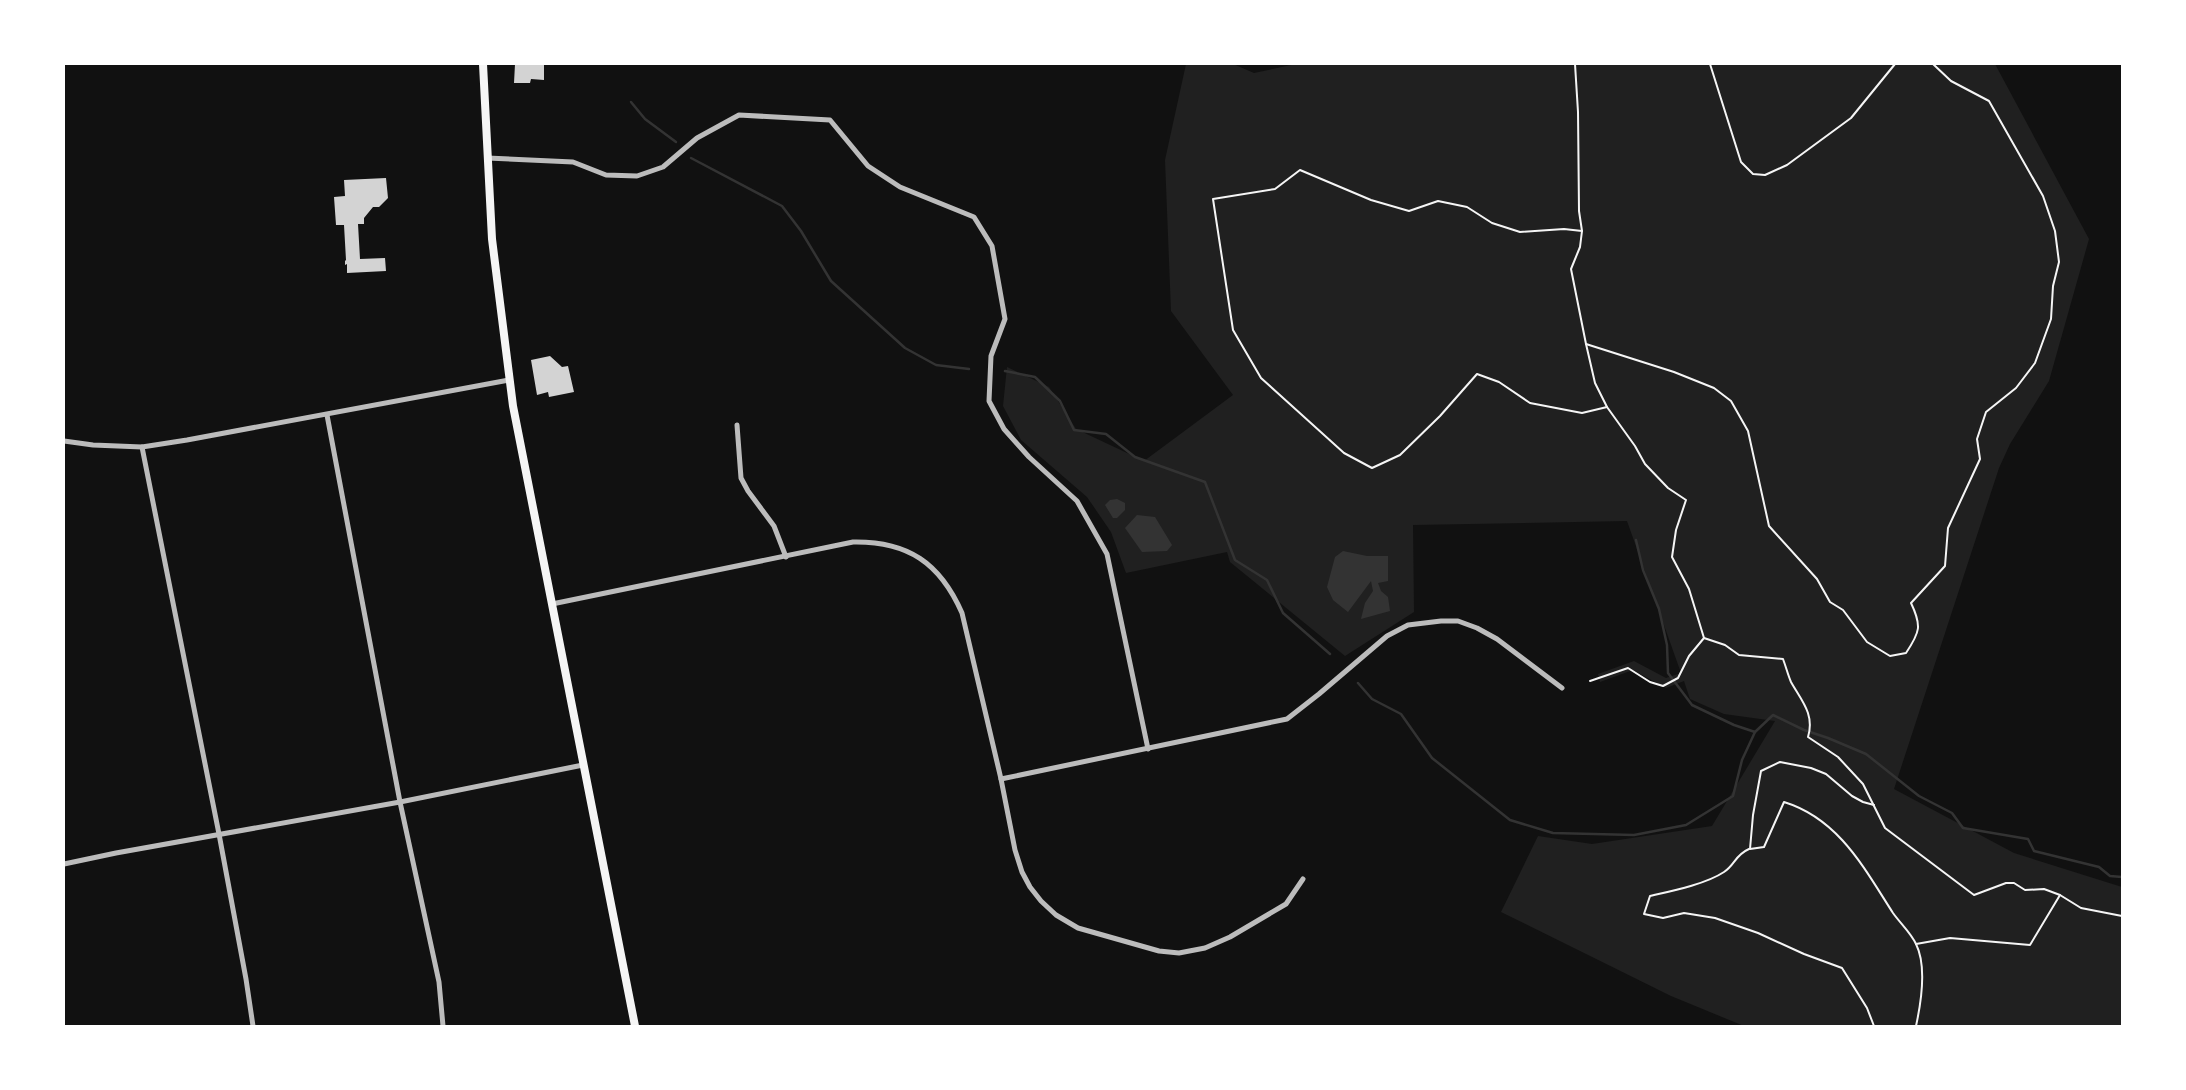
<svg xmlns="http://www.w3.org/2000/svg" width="2186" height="1090" viewBox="0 0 2186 1090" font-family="'PT Serif',serif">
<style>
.green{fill:#202020}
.water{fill:#333}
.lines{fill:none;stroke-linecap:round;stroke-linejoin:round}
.stream{stroke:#333;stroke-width:2.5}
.building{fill:#d3d3d3}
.path{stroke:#f5f5f5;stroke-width:2}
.minor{stroke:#bcbcbc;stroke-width:5}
.primary{stroke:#f5f5f5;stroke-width:8}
</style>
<rect width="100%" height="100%" fill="#111"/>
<!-- green -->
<path class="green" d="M1186 64H1233L1254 73 1296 64H1995L2089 239 2049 381 2010 444 1999 468 1894 789 2014 853 2122 887V1026H1744L1671 996 1501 912 1538 836 1592 844 1712 826 1775 721 1724 714 1690 699 1684 681 1666 688 1633 670 1600 682 1598 674 1634 661 1666 678 1681 673 1627 521 1413 525 1414 612 1345 656 1230 562 1227 552 1126 573 1111 532 1087 497 1021 440 1003 406 1007 367 1049 387 1076 429 1144 461 1233 395 1171 311 1165 160Z"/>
<!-- water -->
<g class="water">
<path d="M1117 499 1125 503V510L1117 518H1113L1105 505 1110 500Z"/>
<path d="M1137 515 1155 517 1172 545 1167 551 1142 552 1125 528Z"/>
<path d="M1343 551 1367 556H1388V581L1378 583 1381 591 1388 597 1390 611 1361 619 1365 603 1373 591 1371 581 1348 612 1333 600 1327 587 1335 557Z"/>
</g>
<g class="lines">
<!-- stream -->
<g class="stream">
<path d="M631 102 645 119 676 142"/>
<path d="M691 158 782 206 801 231 831 281 905 348 936 365 969 369"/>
<path d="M1005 371 1035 377 1060 401 1074 430 1106 434 1135 457 1205 482 1235 560 1267 580 1283 613 1330 654"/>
<path d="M1636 540 1643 570 1659 609 1667 645 1668 673 1692 705 1734 725 1755 732 1773 715 1804 730 1828 738 1866 754 1919 796 1952 813 1963 828 2028 839 2034 851 2099 867 2110 876 2122 877"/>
<path d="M1358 683 1372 699 1401 714 1432 758 1510 820 1553 833 1634 835 1686 825 1733 796 1742 760 1755 732"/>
</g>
</g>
<!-- building -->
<g class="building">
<path d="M515 64H544V80L531 79 530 83H514Z"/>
<path d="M386 178 388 198 379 207H373L364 218V224H358L360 259 385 258 386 271 347 273V264L345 265V261L346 260 344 225H336L334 197 345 196 344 180Z"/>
<path d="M550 356 562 367 568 366 574 392 549 397 548 392 537 395 531 360Z"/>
</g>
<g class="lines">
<!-- path -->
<g class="path">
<path d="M1575 64 1578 112 1579 211 1582 231 1580 247 1571 269 1586 344 1674 372 1714 388 1731 401 1748 431 1769 526 1817 579 1830 602 1843 610 1867 642 1890 656 1906 653C1920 632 1922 626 1911 603L1945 566 1948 528 1980 459 1977 439 1986 412 2016 388 2035 363 2051 319 2053 286 2059 262 2055 231 2043 196 1989 101 1951 81 1933 64"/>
<path d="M1710 64 1741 162 1753 174 1765 175 1787 165 1851 118 1895 64"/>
<path d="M1582 231 1564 229 1520 232 1492 223 1467 207 1438 201 1409 211 1371 200 1300 170 1275 189 1213 199 1233 330 1261 378 1344 453 1372 468 1400 455 1440 416 1477 374 1499 382 1530 403 1582 413 1607 407"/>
<path d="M1586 344 1595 383 1607 407 1635 446 1645 464 1668 488 1686 500 1676 530 1672 557 1689 589 1704 638 1725 645 1739 655 1783 659C1786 667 1788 675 1791 682 1801 700 1815 714 1808 737L1838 757 1863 784 1885 828 1974 895 2006 883H2014L2025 890 2044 889 2060 895 2081 908 2122 916"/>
<path d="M1590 681 1628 668 1650 682 1663 686 1678 678 1689 656 1704 638"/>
<path d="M1874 805 1863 802 1852 796 1826 774 1811 768 1780 762 1761 771 1753 815 1750 849 1764 847 1784 802C1839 819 1864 868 1893 913 1900 923 1911 933 1916 944 1927 966 1921 1003 1916 1026"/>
<path d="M1749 849C1735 855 1735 865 1724 872 1706 884 1672 891 1650 896L1644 914 1663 918 1684 913 1715 918 1758 933 1804 954 1842 968 1867 1008 1874 1026"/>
<path d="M1916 944 1950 938 2030 945 2060 895"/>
</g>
<!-- minor -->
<g class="minor">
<path d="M487 158 573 162 606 175 637 176 663 167 697 138 739 115 830 120 868 166 900 187 974 217 992 246 1005 319 991 356 989 401 1004 429 1029 457 1077 501 1107 554 1148 749"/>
<path d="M327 415 400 802 439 982 443 1026"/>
<path d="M737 425 741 478 748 491 774 526 786 557"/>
<path d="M64 441 93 445 142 447 187 440 509 380"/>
<path d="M142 447 219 834 246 979 253 1026"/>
<path d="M552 604 853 542C908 541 940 563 962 613L1001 779 1015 850 1022 872 1030 887 1041 901 1056 915 1078 928 1159 951 1179 953 1205 948 1230 937 1286 904 1303 879"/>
<path d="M1001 779 1287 719 1319 694 1387 636 1408 625 1441 621H1458L1477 628 1497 639 1562 688"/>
<path d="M64 864 116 853 400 802 583 765"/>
</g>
<!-- primary -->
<path class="primary" d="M483 64 492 239 513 406 635 1026"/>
</g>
<!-- border -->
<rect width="2186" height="1090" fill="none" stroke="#ffffff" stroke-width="130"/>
</svg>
